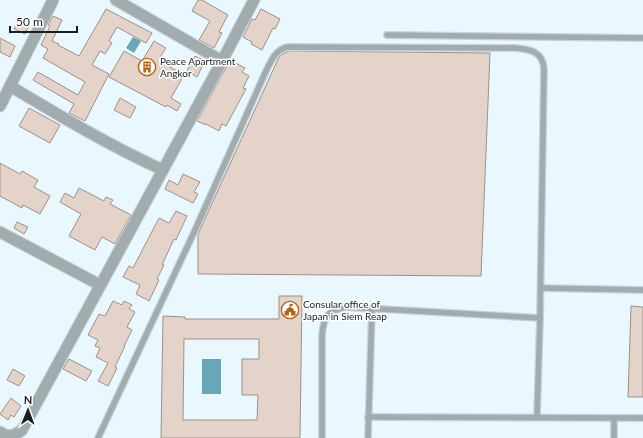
<svg xmlns="http://www.w3.org/2000/svg" width="643" height="438" viewBox="0 0 643 438" font-family="Lato,sans-serif">
<style>
.water{fill:#69a6b8}
.building{fill:#e4d3c9;stroke:#9f9086;fill-rule:evenodd}
.lines{fill:none;stroke-linecap:round;stroke-linejoin:round}
.lane-casing{stroke:#c7d5db;stroke-width:8}
.street-casing{stroke:#c7d5db;stroke-width:13}
.lane{stroke:#a2abae;stroke-width:5.5}
.street{stroke:#a2abae;stroke-width:11}
.labels{text-anchor:middle;dominant-baseline:central;stroke-width:3;stroke-linejoin:round;paint-order:stroke}
.poi-label{font-size:10px;fill:#171f21;stroke:#fff;text-anchor:start}
</style>
<rect width="100%" height="100%" fill="#e8f8fe"/>
<!-- water -->
<g class="water">
<path d="M133 37 141 41 134 53 126 48Z"/>
<rect x="202" y="359" width="19" height="35"/>
</g>
<!-- building -->
<g class="building">
<path d="M198 0H202L228 15 219 32 222 33 214 48 199 40 210 21 192 11Z"/>
<path d="M106 9 152 33 146 43 117 27 109 41 112 43 105 54 100 51 92 65 109 74 85 121 69 113 74 104 33 80 38 72 78 95 85 82 43 58 48 49 41 45 50 26 48 25 53 16 62 20 52 41 59 44 58 45 79 56Z"/>
<path d="M261 9 280 19 275 29 273 28 262 50 251 44 252 42 243 37 252 19 255 20Z"/>
<path d="M18 21 29 26 25 34 14 29Z"/>
<path d="M0 38 15 46 10 57 0 52Z"/>
<path d="M154 41 166 48 160 57 172 64 170 67 184 75 171 98 181 104 177 111 167 105 166 107 109 77 124 51 142 61Z"/>
<path d="M289 51 490 53 481 276 198 274V234L279 57 283 54Z"/>
<path d="M195 56 205 61 197 77 187 71Z"/>
<path d="M230 60 245 68 242 72 249 76 243 88 246 89 226 126 222 124 219 131 206 124V125L197 121Z"/>
<path d="M120 98 136 107 130 118 114 110Z"/>
<path d="M29 108 60 125 50 143 19 126Z"/>
<path d="M0 163 20 174 22 171 38 180 34 187 50 196 40 214 23 205 22 208 0 196Z"/>
<path d="M183 174 200 182 194 192 198 194 193 203 165 189 169 180 178 185Z"/>
<path d="M79 188 104 201 106 197 113 200 110 204 131 215 115 244 102 237 95 250 69 236 81 214 60 202 65 193 74 198Z"/>
<path d="M176 211 187 216 176 240 174 239 162 265H164L157 279 159 280 149 301 136 294 140 285 123 277 129 266 133 268 159 218 169 223Z"/>
<path d="M17 222 28 227 24 234 14 228Z"/>
<path d="M279 296H302L300 438H161L163 316 185 317V319H279ZM184 339H259V359H242V395H258L257 420H183Z"/>
<path d="M113 301 122 305 124 301 132 305 129 309 135 312 127 327 132 330 124 346H125L115 367 117 368 108 386 98 381 108 363 96 357 100 348 95 346 98 340 88 335 99 314 105 316Z"/>
<path d="M631 306 643 307V397H628Z"/>
<path d="M69 359 92 371 86 381 63 369Z"/>
<path d="M13 369 25 376 19 386 7 380Z"/>
<path d="M11 398 21 406 14 417 11 415 8 420 0 414Z"/>
</g>
<g class="lines">
<defs>
<g id="lane">
<path d="M387 35 643 38"/>
<path d="M541 288 643 290"/>
<path d="M368 417 643 418"/>
<path d="M98 438 196 228 266 71C271 61 276 49 288 47L515 48C529 49 543 51 544 69L540 318 537 417"/>
<path d="M322 438V335C324 316 326 312 345 307L540 318"/>
<path d="M368 438 372 309"/>
<path d="M614 438V418"/>
</g>
<g id="street">
<path d="M116 0 222 61"/>
<path d="M10 86C60 116 110 146 163 170"/>
<path d="M0 106 53 0"/>
<path d="M0 232 100 285"/>
<path d="M0 432C9 438 14 436 22 430L222 61 254 0"/>
</g>
</defs>
<!-- lane casing -->
<use href="#lane" class="lane-casing"/>
<!-- street casing -->
<use href="#street" class="street-casing"/>
<!-- lane -->
<use href="#lane" class="lane"/>
<!-- street -->
<use href="#street" class="street"/>
</g>
<!-- icons -->
<defs>
<symbol id="building-ring" viewBox="-11 -11 22 22"><circle r="9.5" fill="#fff" stroke="#bc600c" stroke-width="1.5"/><path d="M-4-6H4V6H1V3H-1V6H-4ZM-2.5-4.3h1.7v1.8h-1.7ZM.8-4.3h1.7v1.8H.8ZM-2.5-1h1.7V.8h-1.7ZM.8-1h1.7V.8H.8Z" fill="#bc600c"/></symbol>
<symbol id="civic-ring" viewBox="-11 -11 22 22"><circle r="9.5" fill="#fff" stroke="#bc600c" stroke-width="1.5"/><path d="M-.6-6.5H3V-4.5H.6V-3L4-1V1h2V6H-6V1h2V-1L-.6-3ZM-1.2 2.5V6h2.4V2.5Z" fill="#bc600c"/></symbol>
</defs>
<g fill-rule="evenodd">
<use href="#building-ring" x="137" y="57" width="20" height="20"/>
<use href="#civic-ring" x="280" y="300" width="20" height="20"/>
</g>
<g class="labels">
<!-- poi labels -->
<g class="poi-label">
<text x="160" y="61">Peace Apartment<tspan x="160" dy="12">Angkor</tspan></text>
<text x="303" y="304">Consular office of<tspan x="303" dy="12">Japan in Siem Reap</tspan></text>
</g>
</g>
<!-- north arrow -->
<g transform="translate(28 410) rotate(1)" stroke="#ffffff" stroke-width="3" paint-order="stroke">
<path d="M0-3L7 15L0 10L-7 15Z" fill="#171f21"/>
<text y="-6" font-size="11" font-weight="bold" text-anchor="middle" fill="#171f21">N</text>
</g>
<!-- scale -->
<path d="M10 26v6h67v-6" fill="none" stroke="#171f21" stroke-width="2"/>
<text x="16" y="26" font-size="12" fill="#171f21" stroke="#ffffff" stroke-width="3" paint-order="stroke">50 m</text>
</svg>
